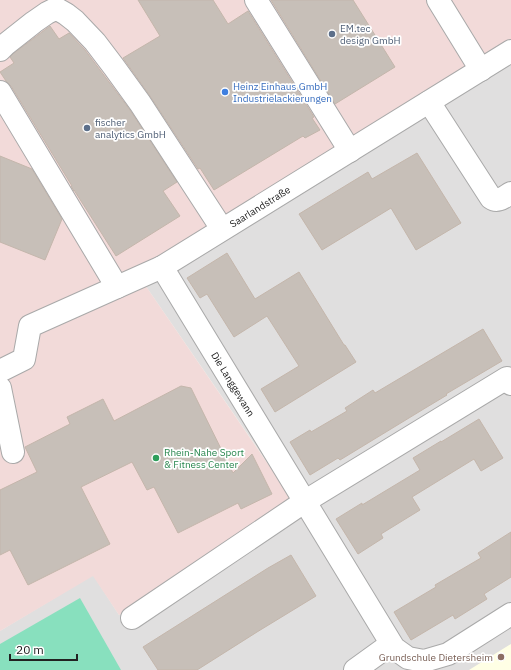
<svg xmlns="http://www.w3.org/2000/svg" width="511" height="670" viewBox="0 0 511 670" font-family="'IBM Plex Sans',sans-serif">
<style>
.residential{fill:#e0dfdf}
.commercial{fill:#f2dad9}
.education{fill:#ffffe5}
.pitch{fill:#88e0be}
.building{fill:#c7bfb8;stroke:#c4b6ab}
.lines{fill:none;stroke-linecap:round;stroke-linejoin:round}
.minor-casing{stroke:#a9a9a9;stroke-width:24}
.minor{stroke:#fff;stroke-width:22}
.service-dot{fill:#5c6f8a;stroke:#fff;stroke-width:1.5}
.shop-dot{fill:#3f7fe0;stroke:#fff;stroke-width:1.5}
.leisure-dot{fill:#2e9e5b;stroke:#fff;stroke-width:1.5}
.education-dot{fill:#8d6e63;stroke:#fff;stroke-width:1.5}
.labels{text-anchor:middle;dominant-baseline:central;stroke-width:3.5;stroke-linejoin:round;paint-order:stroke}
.service-label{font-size:10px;fill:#4e5e75;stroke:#fff;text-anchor:start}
.shop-label{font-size:10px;fill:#366cbe;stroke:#fff;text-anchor:start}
.street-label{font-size:10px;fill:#222;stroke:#fff}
.leisure-label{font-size:10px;fill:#27864d;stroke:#fff;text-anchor:start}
.education-label{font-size:10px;fill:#785e54;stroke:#fff;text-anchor:end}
</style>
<rect width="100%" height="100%" fill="#f2efe9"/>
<!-- residential -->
<path class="residential" d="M511 41V670H0V631L93 575 119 615 296 504 143 282Z"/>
<!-- commercial -->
<path class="commercial" d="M0 0H511V41L143 282 296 505 119 615 93 576 0 631Z"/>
<!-- education -->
<path class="education" d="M511 644V670H469Z"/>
<!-- pitch -->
<path class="pitch" d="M80 598 121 670H0V644Z"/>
<!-- building -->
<g class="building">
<path d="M138 0H213L228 24 248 11 314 117 312 118 320 130 305 138 303 136 214 190 200 168 198 169 150 96 123 58 160 36Z"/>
<path d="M271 0H353L395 67 335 104Z"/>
<path d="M50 26 59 39 69 33 85 50 130 110 177 182 163 191 180 216 116 256 74 190V191L71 186H72L11 86 6 81 0 72 14 63 10 57 14 53Z"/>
<path d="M417 153 461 223 416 250 391 208 322 250 299 214 368 172 372 179Z"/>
<path d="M0 156 32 169 62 219 45 260 0 242Z"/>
<path d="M227 253 255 299 299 272 344 345H345L356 362 275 412 261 389 299 366 267 316 234 337 207 294 200 298 187 278Z"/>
<path d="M483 329 502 361 446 394 447 395 427 407 340 460 338 458 310 475 290 442 310 430 311 432 347 411 345 408 373 390 375 393Z"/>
<path d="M181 386 191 388 233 473 252 454 272 494 241 509 238 503 178 533 154 487 147 490 132 462 81 487 110 544 28 585 10 550 0 555V490L37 472 25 447 70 424 67 417 103 399 114 421Z"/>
<path d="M479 419 503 458 481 471 474 459 412 497 420 510 381 534 383 538 358 554 336 519 362 503V505L420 470 413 458 441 441V442Z"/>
<path d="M511 532V577L484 594 487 599 455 619 453 615 411 640 394 612 436 587 435 585 481 558 478 553Z"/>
<path d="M291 555 316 596 257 632 197 670H158L143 647 268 568Z"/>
</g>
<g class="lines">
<defs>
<g id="minor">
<path d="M256 0 350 151"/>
<path d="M438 0 481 70"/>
<path d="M0 50 6 44 34 22 47 13 53 10H59L66 14 75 21 95 42 114 67 140 103 222 229"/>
<path d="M0 92 117 287"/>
<path d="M429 102 491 198C498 203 504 197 511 193"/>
<path id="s1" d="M162 267 394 648 408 658 424 661 448 654 511 614"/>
<path id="s2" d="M0 371 24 359 30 326 162 267 511 51"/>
<path d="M0 388 13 452"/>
<path d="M132 618 304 502 507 378 511 384"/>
<path d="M355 670 391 644"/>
</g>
</defs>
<!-- minor casing -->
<use href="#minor" class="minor-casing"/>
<!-- minor -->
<use href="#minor" class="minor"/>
</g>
<!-- markers -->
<g class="service-dot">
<circle cx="332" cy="34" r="4"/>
<circle cx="87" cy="128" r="4"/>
</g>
<circle class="shop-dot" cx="225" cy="92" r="4"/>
<circle class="leisure-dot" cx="156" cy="458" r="4"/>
<circle class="education-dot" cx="501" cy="657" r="4"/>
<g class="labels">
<!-- service labels -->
<g class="service-label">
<text x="340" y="28">EM.tec<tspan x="340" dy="12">design GmbH</tspan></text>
<text x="95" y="122">fischer<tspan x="95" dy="12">analytics GmbH</tspan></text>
</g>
<!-- shop labels -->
<g class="shop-label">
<text x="233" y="86">Heinz Einhaus GmbH<tspan x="233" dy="12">Industrielackierungen</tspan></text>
</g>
<!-- street labels -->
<g class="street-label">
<text stroke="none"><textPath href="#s2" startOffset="320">Saarlandstraße</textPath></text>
<text stroke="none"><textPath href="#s1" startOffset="137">Die Langgewann</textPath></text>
</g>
<!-- leisure labels -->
<g class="leisure-label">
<text x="164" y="452">Rhein-Nahe Sport<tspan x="164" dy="12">&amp; Fitness Center</tspan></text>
</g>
<!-- education labels -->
<g class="education-label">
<text x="493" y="657">Grundschule Dietersheim</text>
</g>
</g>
<!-- scale -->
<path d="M10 654v6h67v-6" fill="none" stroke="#222222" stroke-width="2"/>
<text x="16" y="654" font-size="12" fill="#222222" stroke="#ffffff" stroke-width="3" paint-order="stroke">20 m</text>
</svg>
